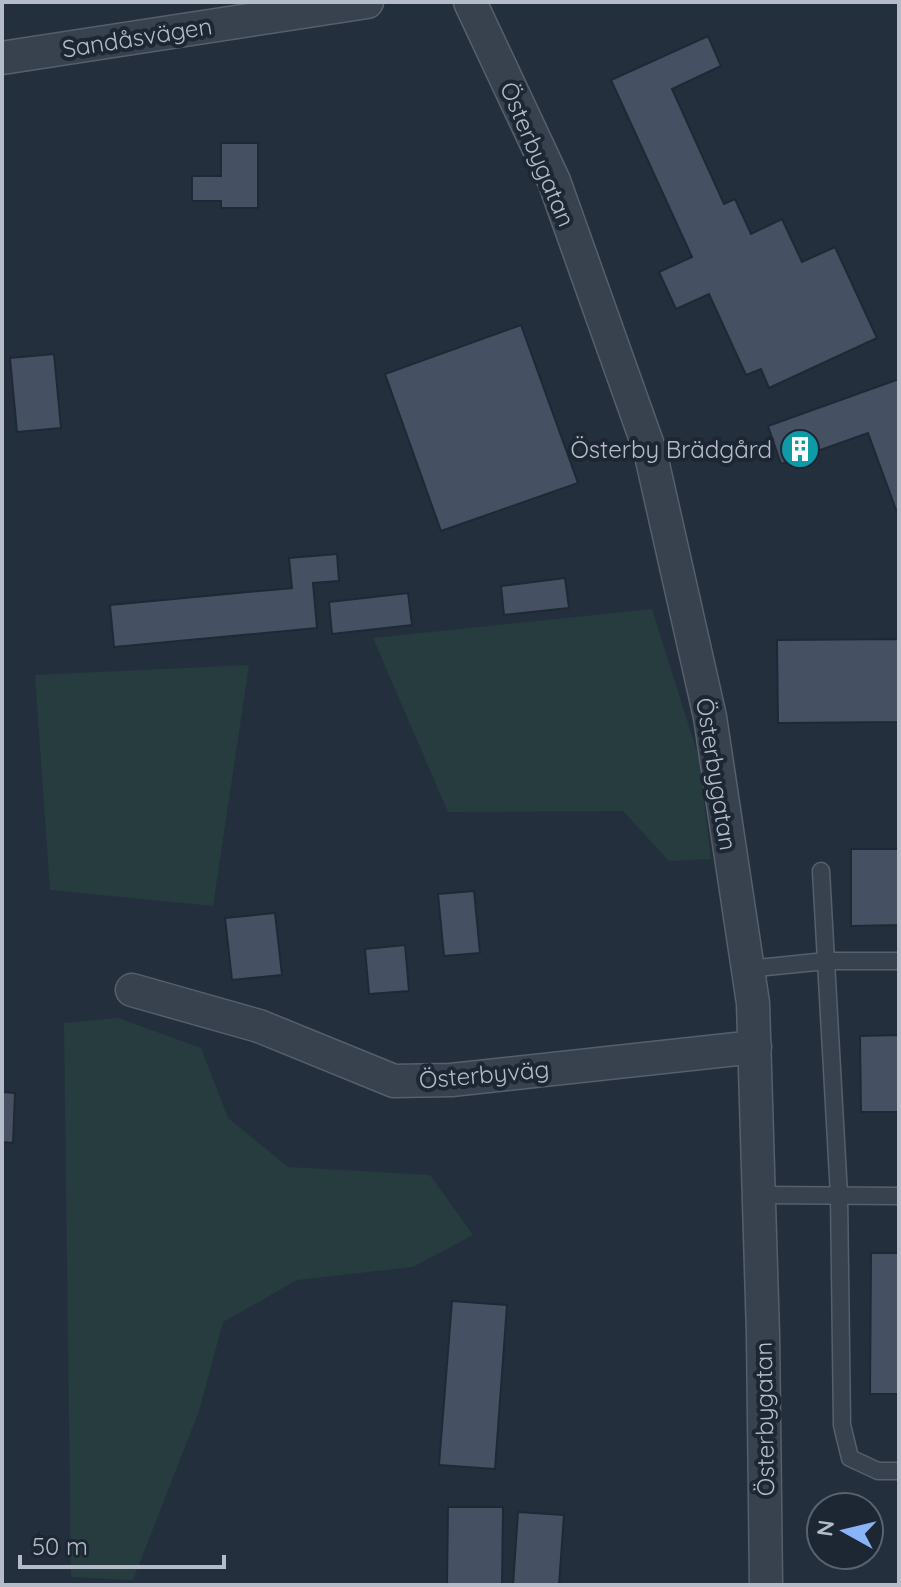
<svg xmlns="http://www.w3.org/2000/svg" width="901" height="1587" viewBox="0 0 901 1587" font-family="Quicksand,sans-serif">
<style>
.green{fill:#263c3f}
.building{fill:#455162;stroke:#1f2835;stroke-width:2}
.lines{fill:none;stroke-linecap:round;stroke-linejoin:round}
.lane-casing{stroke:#565f6c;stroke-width:19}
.street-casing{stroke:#565f6c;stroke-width:35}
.lane{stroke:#38414e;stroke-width:16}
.street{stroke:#38414e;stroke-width:32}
.labels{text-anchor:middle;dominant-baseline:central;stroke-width:8;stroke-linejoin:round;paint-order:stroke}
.street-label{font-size:24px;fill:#b4bcc9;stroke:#1d2633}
.poi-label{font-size:24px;fill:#b4bcc9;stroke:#1d2633;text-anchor:end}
</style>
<rect width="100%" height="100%" fill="#242f3e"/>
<!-- green -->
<g class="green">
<path d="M652 609 698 755 711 859 669 861 623 811 448 812 373 638Z"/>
<path d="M249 665 213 906 50 890 35 675Z"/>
<path d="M118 1018 201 1048 228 1118 288 1167 430 1175 473 1235 413 1267 297 1280 223 1322 199 1411 133 1580 71 1577 64 1023Z"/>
</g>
<!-- building -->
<g class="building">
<path d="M708 36 721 66 672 89 724 204 735 199 751 234 782 219 802 262 835 247 877 338 769 388 761 369 746 375 709 294 676 309 659 272 692 257 611 80Z"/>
<path d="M221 143H258V208H221V201H192V176H221Z"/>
<path d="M521 325 578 483 441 531 385 374Z"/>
<path d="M54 354 61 428 17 432 10 358Z"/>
<path d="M899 379V518L868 433 781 464 768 426Z"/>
<path d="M337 554 339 581 313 583 317 628 114 647 110 605 292 588 289 558Z"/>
<path d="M565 578 569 608 504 615 501 586Z"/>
<path d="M408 593 412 625 332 634 329 602Z"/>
<path d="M899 639V722L778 723 777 640Z"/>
<path d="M851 849H899V925L851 926Z"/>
<path d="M474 891 480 953 444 956 438 894Z"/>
<path d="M275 913 282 975 232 980 225 918Z"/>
<path d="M405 945 409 991 369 994 365 949Z"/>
<path d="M899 1035V1112H861L860 1036Z"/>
<path d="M2 1092 15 1093 13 1143 2 1142Z"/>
<path d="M871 1253H899V1394H870Z"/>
<path d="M452 1301 507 1305 495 1469 439 1465Z"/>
<path d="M448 1507H503L502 1585H447Z"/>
<path d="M518 1512 564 1515 559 1585H513Z"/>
</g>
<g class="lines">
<defs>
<g id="lane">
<path d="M821 871 839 1195 842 1425 850 1458 878 1471H899"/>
<path d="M748 969 826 961H899"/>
<path d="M759 1195 899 1196"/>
</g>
<g id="street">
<path d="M470 2 554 181 650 451 710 717 753 1003 763 1335 766 1585"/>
<path d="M2 58 367 2"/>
<path d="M132 990 259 1026 394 1081 451 1080 755 1047"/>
</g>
</defs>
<!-- lane casing -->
<use href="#lane" class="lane-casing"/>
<!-- street casing -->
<use href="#street" class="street-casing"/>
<!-- lane -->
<use href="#lane" class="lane"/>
<!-- street -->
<use href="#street" class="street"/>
</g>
<!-- icons -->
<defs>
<symbol id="building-disc" viewBox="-11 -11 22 22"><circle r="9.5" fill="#0f9aa8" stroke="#1d2633"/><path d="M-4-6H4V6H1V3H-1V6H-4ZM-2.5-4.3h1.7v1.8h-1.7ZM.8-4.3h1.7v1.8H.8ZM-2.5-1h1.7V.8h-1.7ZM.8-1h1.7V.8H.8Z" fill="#fff"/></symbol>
</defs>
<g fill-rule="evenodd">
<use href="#building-disc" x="778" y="427" width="44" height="44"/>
</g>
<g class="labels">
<!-- street labels -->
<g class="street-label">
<text transform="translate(137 37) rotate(-9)">Sandåsvägen</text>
<text transform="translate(538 154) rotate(67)">Österbygatan</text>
<text transform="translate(717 774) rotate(81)">Österbygatan</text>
<text transform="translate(484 1074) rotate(-5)">Österbyväg</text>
<text transform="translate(764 1419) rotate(-91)">Österbygatan</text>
</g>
<!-- poi labels -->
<g class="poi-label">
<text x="772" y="449">Österby Brädgård</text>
</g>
</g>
<!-- border -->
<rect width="901" height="1587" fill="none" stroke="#b4bcc9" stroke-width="8"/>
<!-- north arrow -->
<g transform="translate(845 1531) rotate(278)"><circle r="38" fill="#1d2633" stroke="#59626f" stroke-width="2"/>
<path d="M0-6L14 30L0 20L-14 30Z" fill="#8ab4f8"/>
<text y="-12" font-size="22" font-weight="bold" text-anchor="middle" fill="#b4bcc9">N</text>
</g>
<!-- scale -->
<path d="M20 1555v12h204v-12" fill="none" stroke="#b4bcc9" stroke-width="4"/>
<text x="32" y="1555" font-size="24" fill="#b4bcc9" stroke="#1d2633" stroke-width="6" paint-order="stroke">50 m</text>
</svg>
